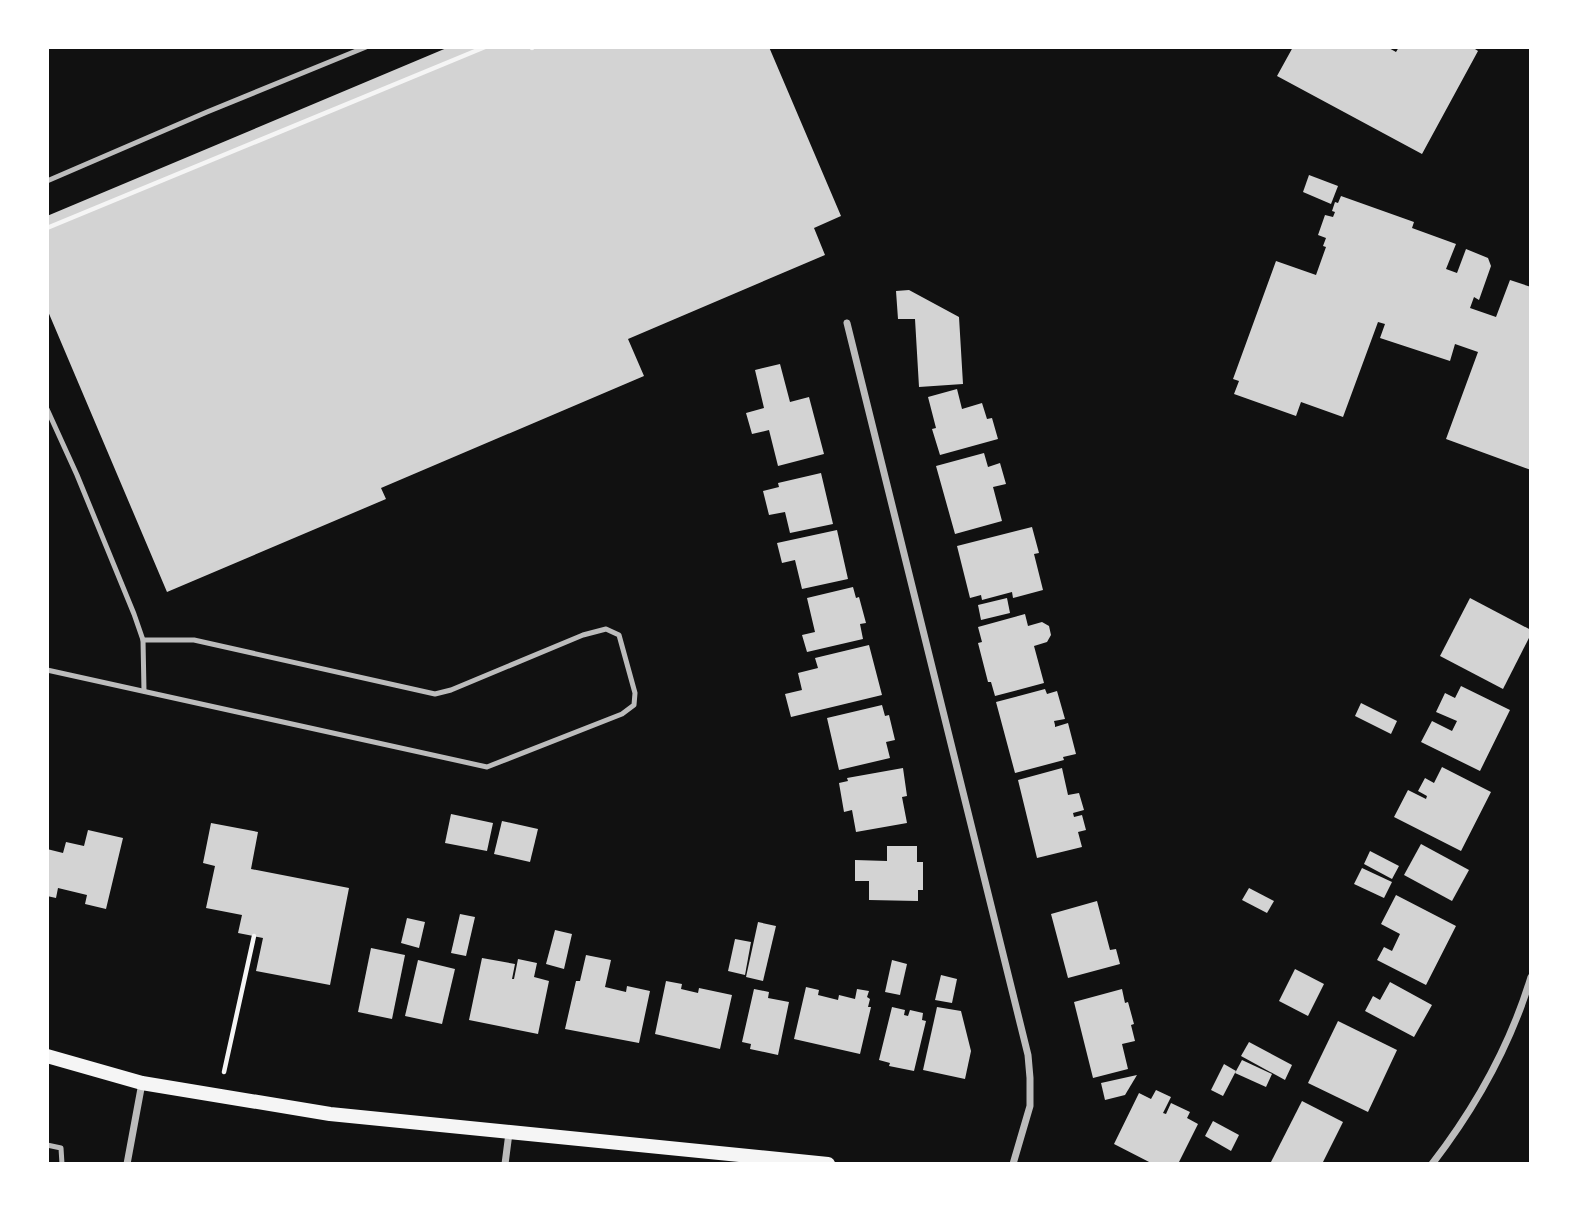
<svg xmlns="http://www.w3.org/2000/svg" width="1578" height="1211" viewBox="0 0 1578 1211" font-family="Montserrat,sans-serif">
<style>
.building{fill:#d3d3d3}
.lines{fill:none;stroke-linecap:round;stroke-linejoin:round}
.path{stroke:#f5f5f5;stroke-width:4.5}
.service{stroke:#bcbcbc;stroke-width:5}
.minor{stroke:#bcbcbc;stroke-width:7}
.secondary{stroke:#f5f5f5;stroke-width:14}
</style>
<rect width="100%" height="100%" fill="#111"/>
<!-- building -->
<g class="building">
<path d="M449 47H769L841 216 814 228 825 255 628 339 644 376 381 488 386 499 167 592 47 309V216Z"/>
<path d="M1293 47H1387L1396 52 1399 47H1472L1478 51 1422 154 1277 76Z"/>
<path d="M1309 175 1338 186 1331 204 1303 192Z"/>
<path d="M1341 196 1414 222 1412 228 1456 244 1446 269 1457 273 1466 249 1488 258 1491 266 1479 300 1474 297 1470 308 1496 317 1510 280 1531 287V470L1446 439 1478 352 1455 344 1450 361 1380 338 1385 324 1378 322 1343 417 1301 402 1296 416 1234 394 1239 381 1233 379 1276 261 1316 275 1326 247 1323 246 1326 238 1318 235 1325 215 1333 217 1335 212 1332 211 1335 202 1338 203Z"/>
<path d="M909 290 959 317 963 384 919 387 915 319H898L896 291Z"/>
<path d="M780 364 790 402 809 397 824 454 778 466 769 430 752 434 746 413 764 408 755 370Z"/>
<path d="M957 389 962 409 982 403 987 419 992 418 998 439 940 455 932 429 936 428 928 397Z"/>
<path d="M984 453 988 467 1000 463 1006 484 993 487 1002 521 955 534 936 466Z"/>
<path d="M821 473 833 524 790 533 785 512 769 515 763 491 779 487 778 483Z"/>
<path d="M1032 527 1039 553 1034 554 1043 590 1013 598 1012 592 982 600 981 595 970 598 957 546Z"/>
<path d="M837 530 848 579 802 589 795 560 782 563 777 543Z"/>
<path d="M853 587 856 598 859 597 866 623 860 624 863 639 807 652 802 635 815 632 807 598Z"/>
<path d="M1007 598 1010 613 981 620 978 605Z"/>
<path d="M1470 598 1531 630V634L1503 689 1440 656Z"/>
<path d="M1025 614 1028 626 1042 622 1049 626 1051 635 1047 642 1034 646 1044 683 995 696 991 682H988L978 643 982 642 978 627Z"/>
<path d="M869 645 882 695 791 717 785 694 802 690 798 673 818 668 815 658Z"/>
<path d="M1461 686 1510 710 1480 771 1421 742 1432 721 1452 731 1457 721 1436 712 1445 693 1455 698Z"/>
<path d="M1045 689 1047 694 1057 691 1065 719 1054 721 1055 725V727L1068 723 1076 754 1063 757 1064 760 1015 773 996 702Z"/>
<path d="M1361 703 1397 721 1391 734 1355 716Z"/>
<path d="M882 705 885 716 889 715 895 740 886 742 890 758 839 770 827 718Z"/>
<path d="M1442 767 1491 792 1461 851 1394 817 1408 790 1426 799 1427 796 1418 791 1425 778 1434 783Z"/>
<path d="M903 768 907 796 902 797 907 823 856 832 852 810 844 812 839 783 848 781 847 778Z"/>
<path d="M1062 768 1068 795 1079 793 1084 810 1073 813 1074 817 1082 815 1086 830 1078 832 1082 847 1037 858 1018 780Z"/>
<path d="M451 814 493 823 487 851 445 843Z"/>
<path d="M502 821 538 829 530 862 494 854Z"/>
<path d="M211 823 258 832 251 869 349 888 330 985 256 971 263 938 238 933 242 915 206 908 215 866 203 863Z"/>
<path d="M88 830 123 838 106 909 85 904 87 895 58 888 56 898 47 896V849L63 853 66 842 84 846Z"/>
<path d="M1421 844 1469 870 1452 901 1404 875Z"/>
<path d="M887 846H917V862H923V890H918V901L869 900V881H855V860L887 861Z"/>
<path d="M1370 851 1399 866 1392 879 1364 864Z"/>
<path d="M1362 868 1392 882 1384 898 1354 884Z"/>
<path d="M1249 888 1274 901 1267 913 1242 900Z"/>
<path d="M1396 895 1456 926 1426 985 1377 960 1384 947 1392 951 1400 934 1381 924Z"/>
<path d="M1097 901 1110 950 1116 949 1120 964 1068 978 1051 914Z"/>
<path d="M460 914 475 917 466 956 451 953Z"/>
<path d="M407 918 425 922 419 948 401 943Z"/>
<path d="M758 922 776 926 763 981 746 977Z"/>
<path d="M555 930 572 934 564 969 546 964Z"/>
<path d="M735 939 751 942 745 975 728 971Z"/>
<path d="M371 948 405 955 392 1019 358 1012Z"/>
<path d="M586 955 611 960 605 987 626 992 627 986 650 991 639 1043 565 1029 576 981H580Z"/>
<path d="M482 958 515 964 512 979H514L518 959 537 963 534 977 549 981 538 1034 469 1020Z"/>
<path d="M418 960 455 969 442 1024 405 1016Z"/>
<path d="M892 960 907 964 900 995 885 992Z"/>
<path d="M1295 969 1324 984 1308 1016 1279 1001Z"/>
<path d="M941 975 957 979 952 1003 935 1000Z"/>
<path d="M666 981 682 984 681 989 698 993 699 988 732 995 720 1049 655 1034Z"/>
<path d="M1390 982 1432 1005 1414 1037 1365 1011 1373 996 1380 1000Z"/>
<path d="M806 987 819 990 818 995 838 1000 839 995 855 999 857 989 869 991 867 997 870 999 868 1007H871L860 1054 794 1039Z"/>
<path d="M754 989 769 992 768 998 789 1002 778 1055 750 1049 751 1044 742 1042Z"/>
<path d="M1122 989 1125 1003 1128 1002 1134 1024 1131 1025 1135 1041 1122 1044 1128 1069 1093 1078 1074 1002Z"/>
<path d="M892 1007 905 1010 904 1015 908 1016 910 1010 923 1013 922 1020 926 1021 914 1071 889 1066 890 1063 879 1060Z"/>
<path d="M937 1007 961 1011 971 1051 965 1079 923 1070Z"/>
<path d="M1338 1021 1397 1050 1368 1112 1308 1083Z"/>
<path d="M1249 1042 1292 1065 1285 1080 1241 1056Z"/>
<path d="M1242 1060 1272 1074 1266 1087 1235 1073Z"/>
<path d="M1224 1064 1236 1071 1223 1096 1211 1090Z"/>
<path d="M1137 1075 1125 1095 1105 1100 1101 1083Z"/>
<path d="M1156 1090 1171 1097 1163 1113 1166 1114 1171 1103 1190 1112 1187 1118 1198 1124 1178 1164H1153L1114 1144 1139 1093 1151 1099Z"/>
<path d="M1302 1101 1343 1122 1322 1164H1274L1271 1162Z"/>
<path d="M1213 1121 1239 1135 1231 1151 1205 1136Z"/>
</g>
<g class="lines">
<!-- path -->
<g class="path">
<path d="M532 47V48"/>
<path d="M47 228 485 47"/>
<path d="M224 1072 254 936"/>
</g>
<!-- service -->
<g class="service">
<path d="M47 181 207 112 366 47"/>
<path d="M47 409 77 475 134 614 143 640 144 691"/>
<path d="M47 670 487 767 622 714 634 705 635 693 619 635 606 629 583 635 451 690 435 694 194 640H143"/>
<path d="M47 1145 61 1148 62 1164"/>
</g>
<!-- minor -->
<g class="minor">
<path d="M847 323 1028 1055 1030 1078V1106L1013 1164"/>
<path d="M127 1164 142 1083"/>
<path d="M505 1164 509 1133"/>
<path d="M1432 1164C1476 1107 1510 1046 1531 977"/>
</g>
<!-- secondary -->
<path class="secondary" d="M47 1056 142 1083 330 1114 828 1164"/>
</g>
<!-- border -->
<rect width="1578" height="1211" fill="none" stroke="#ffffff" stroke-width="98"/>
</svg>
